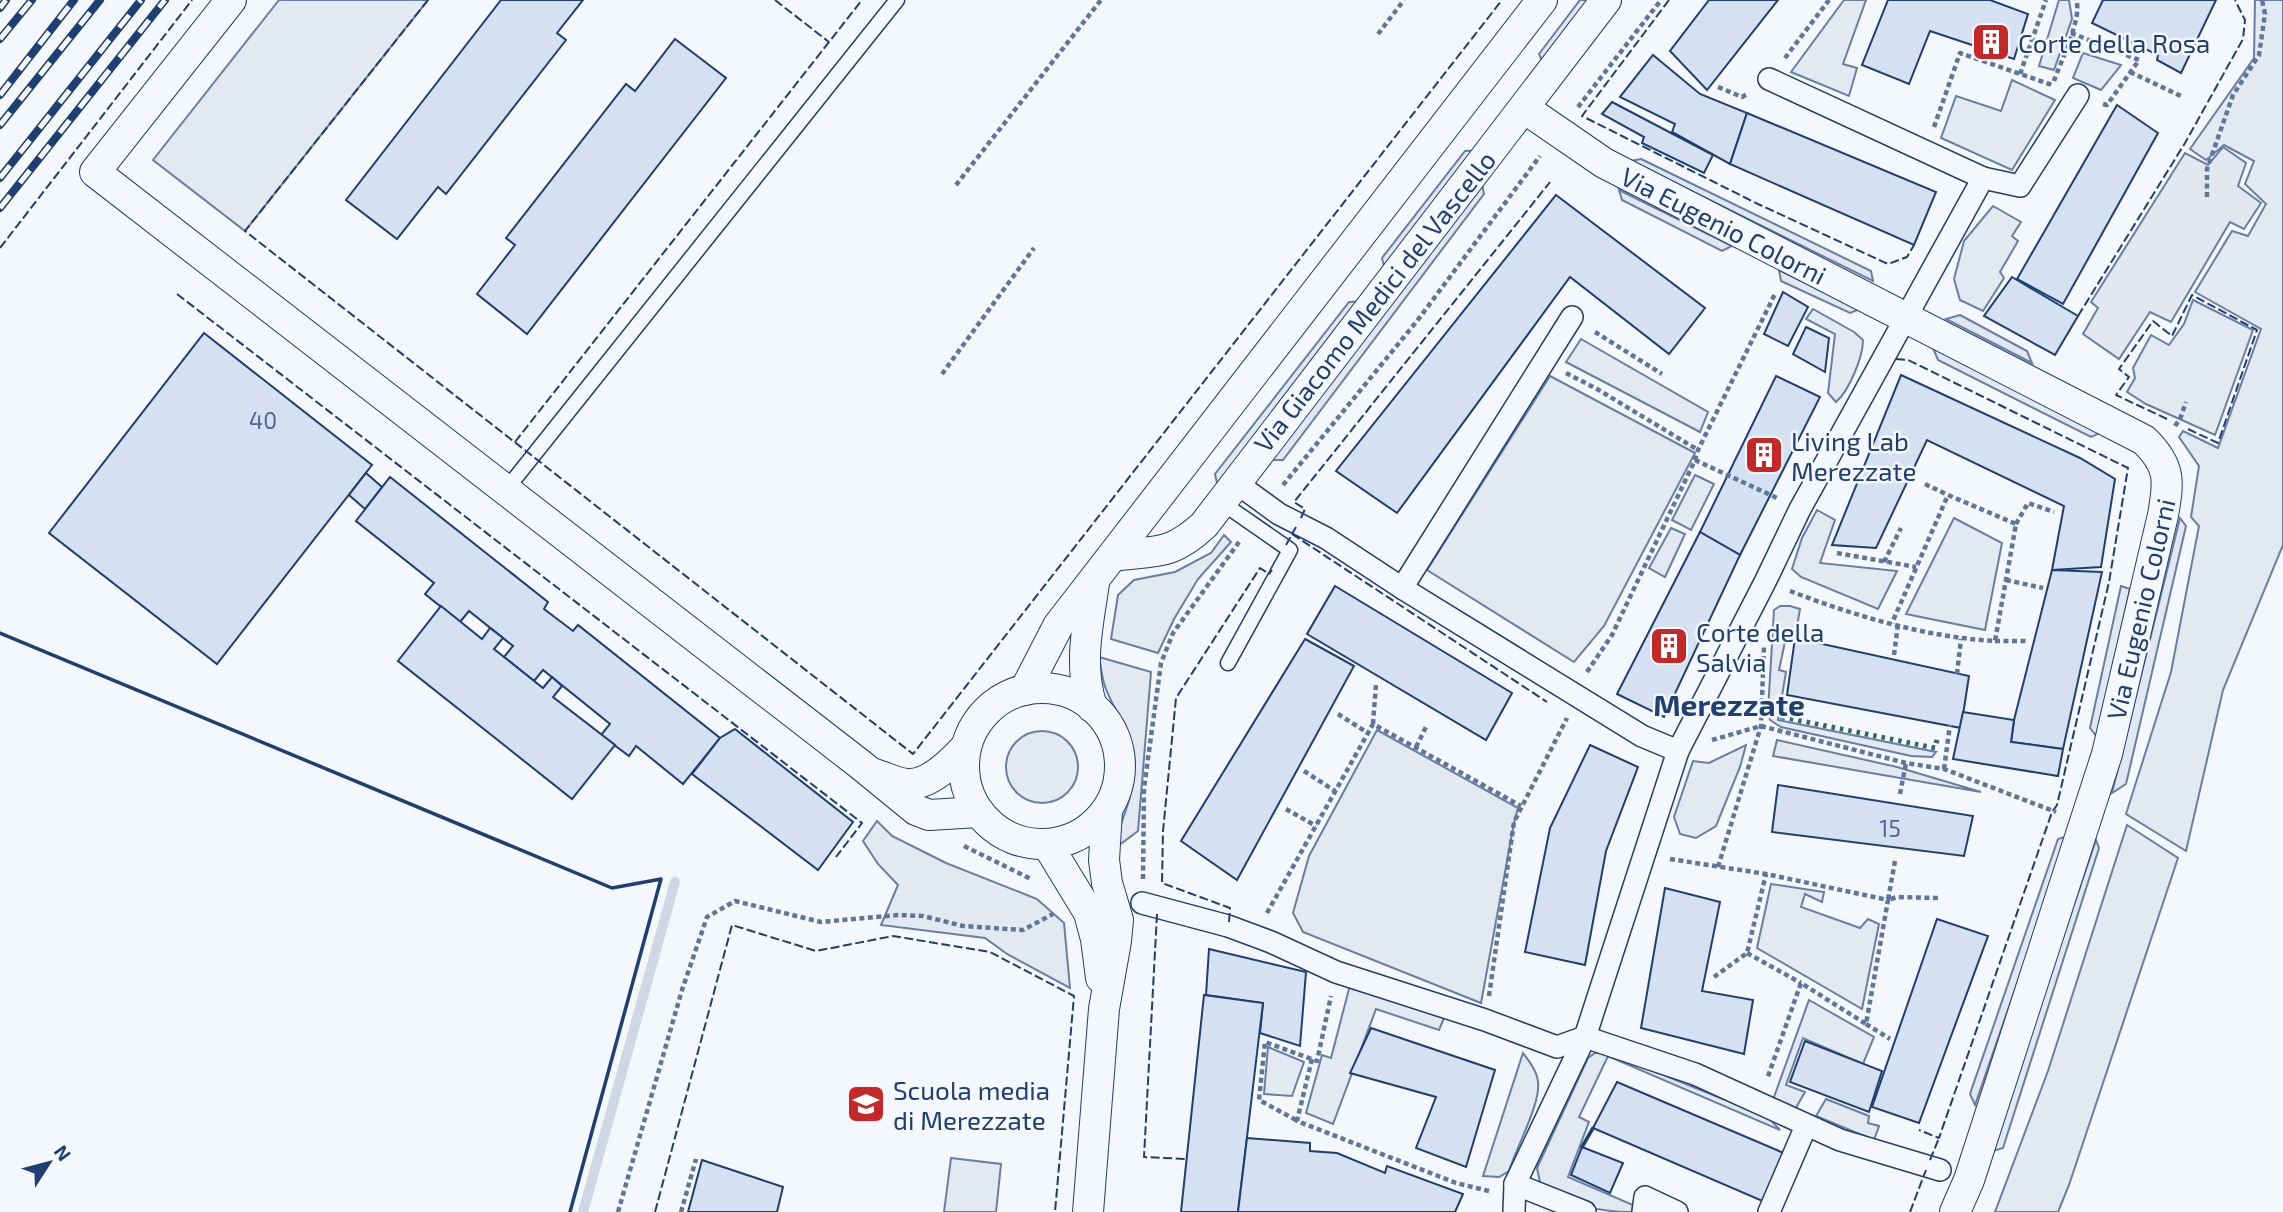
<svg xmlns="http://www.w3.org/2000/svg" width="2283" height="1212" viewBox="0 0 2283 1212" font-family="'Exo 2',sans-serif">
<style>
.green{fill:#e3e9f0;stroke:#687fa3;stroke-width:2}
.parking{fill:#e3e8f0;stroke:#687fa3;stroke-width:2}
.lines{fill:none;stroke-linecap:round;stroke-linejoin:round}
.stream{stroke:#cfd7e4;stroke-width:10}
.building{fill:#d5e0f0;stroke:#1d3f73;stroke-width:2}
.service-casing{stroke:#1d3f73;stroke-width:17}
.pedestrian-casing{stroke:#1d3f73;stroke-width:24}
.minor-casing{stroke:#1d3f73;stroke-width:32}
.path{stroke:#5e769c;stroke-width:4.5;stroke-dasharray:5 3.5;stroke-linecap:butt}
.service{stroke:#f4f7fb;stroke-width:14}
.pedestrian{stroke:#f4f7fb;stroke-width:21}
.minor{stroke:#f4f7fb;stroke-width:30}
.rail-casing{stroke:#1d3f73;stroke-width:8}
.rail{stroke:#f4f7fb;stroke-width:5;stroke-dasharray:16;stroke-linecap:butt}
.hedge{stroke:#2c6c60;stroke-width:5;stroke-dasharray:3.5 5;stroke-linecap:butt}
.fence{stroke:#1d3f73;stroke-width:2;stroke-dasharray:9 3.5;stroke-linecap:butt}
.wall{stroke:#1d3f73;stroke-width:3.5}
.labels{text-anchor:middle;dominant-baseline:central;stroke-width:5;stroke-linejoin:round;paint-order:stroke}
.number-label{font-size:23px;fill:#4b6792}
.poi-label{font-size:26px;fill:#1d3f73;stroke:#f4f7fb;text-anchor:start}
.street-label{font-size:26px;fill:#1d3f73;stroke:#f4f7fb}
.quarter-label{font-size:30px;font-weight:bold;fill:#1d3f73;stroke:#f4f7fb}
</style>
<rect width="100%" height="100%" fill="#f4f7fb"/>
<!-- green -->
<g class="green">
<path d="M279 0H428L245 231 153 160Z"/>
<path d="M1844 0H1866L1843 64 1857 68 1849 96 1791 72Z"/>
<path d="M2059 0H2069L2072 19 2054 70 2039 66Z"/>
<path d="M2255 0H2283V545L2223 690 2186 851 2126 814 2171 672 2199 526 2191 517 2199 466 2179 437 2183 431 2218 448 2261 329 2195 292 2232 231 2248 236 2266 204 2245 184 2254 161 2224 145 2206 160 2190 149 2254 58Z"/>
<path d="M2083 53 2121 65 2101 90 2073 78Z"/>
<path d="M2012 80 2055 100 2012 170 1941 138 1956 96 2001 111Z"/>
<path d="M1993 206 2021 222 2012 236 2018 241 2000 272 2004 278 1983 311 1960 300 1954 279 1964 241Z"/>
<path d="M2193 300 2253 330 2215 435 2146 404 2127 392 2135 378 2133 368 2151 335 2169 345 2184 324Z"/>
<path d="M1813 309 1854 332 1863 340C1863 357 1849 391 1836 402L1828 393 1835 334 1806 319Z"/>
<path d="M1581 339 1708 412 1700 432 1566 362Z"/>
<path d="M1550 376 1695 453 1604 626 1574 662 1427 570Z"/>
<path d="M1695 475 1714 484 1691 530 1672 520Z"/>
<path d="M1817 510 1835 520 1820 563 1897 571 1878 609 1801 577 1792 569 1802 538Z"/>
<path d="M1954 518 2002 543 1985 630 1906 614Z"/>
<path d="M1671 528 1685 534 1665 577 1649 568Z"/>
<path d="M1224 535 1231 542 1198 579 1174 619 1158 653 1111 639 1118 595 1134 580 1175 572 1211 553Z"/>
<path d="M1780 606H1790L1800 609 1795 638 1786 637 1779 670 1786 672 1778 720 1936 752 1932 757 1911 756 1781 727 1770 720 1768 711 1774 610Z"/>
<path d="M1099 657 1151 672 1138 831 1122 843 1113 845C1125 814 1141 777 1132 744 1126 724 1113 708 1106 689 1102 680 1101 667 1099 657Z"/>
<path d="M1377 730 1518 808 1514 823 1481 1003 1303 932 1293 913 1309 856Z"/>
<circle cx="1042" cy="767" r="36"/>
<path d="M1777 740 1897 767 1981 792 1773 756Z"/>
<path d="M1746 745 1740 767 1716 826 1696 838 1680 834 1674 817 1693 761 1709 763Z"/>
<path d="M877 821 892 836 946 863 1037 899 1064 923 1070 988 1007 954 985 938 881 925 898 885 878 864 863 841Z"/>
<path d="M2127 825 2178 858 2069 1185 2058 1212H1995L2048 1071Z"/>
<path d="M1771 884 1824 892 1822 902 1805 894 1801 907 1860 928 1868 919 1879 924 1862 1009 1757 948Z"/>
<path d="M1350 985 1444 1018 1439 1030 1376 1009 1333 1124 1306 1113 1322 1055 1331 1058Z"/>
<path d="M1809 1000 1874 1037 1863 1064 1803 1038 1786 1085 1805 1092 1794 1111 1777 1105 1774 1097Z"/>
<path d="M1268 1047 1304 1062 1292 1096 1264 1094Z"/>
<path d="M1606 1052 1768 1117 1780 1130 1608 1056 1579 1117 1589 1122 1568 1177 1633 1205 1632 1212C1593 1212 1575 1204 1541 1187L1537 1168 1588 1058 1595 1053Z"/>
<path d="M1523 1053C1529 1061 1537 1071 1538 1082 1541 1103 1516 1148 1509 1171L1499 1177 1483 1176Z"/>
<path d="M1826 1099 1869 1116 1868 1123 1879 1126 1874 1140 1816 1116Z"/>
<path d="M951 1158 1001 1164 996 1212H944Z"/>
</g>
<!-- parking -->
<g class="parking">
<path d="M1580 0H1606L1549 75 1539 54Z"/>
<path d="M2223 147 2246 163 2238 186 2261 203 2244 229 2230 222 2171 322 2150 312 2119 359 2083 334 2098 308 2091 302 2185 153 2208 165Z"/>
<path d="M1491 150 1388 282 1382 258 1465 151Z"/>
<path d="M1641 159 1871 271 1873 281 1631 161Z"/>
<path d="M1482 184 1484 194 1283 460H1268Z"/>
<path d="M1619 190 1732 246 1722 251 1622 200Z"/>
<path d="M1779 270 1860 309 1850 313 1781 281Z"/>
<path d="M1373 301 1221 502 1215 474 1349 302Z"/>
<path d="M1960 315 2027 351 2032 363 1946 319Z"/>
<path d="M1933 348 2100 433 2091 437 1938 360Z"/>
<path d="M2180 518 2186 526 2126 784 2112 793Z"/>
<path d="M2121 586 2130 589 2097 737 2090 728Z"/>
<path d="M2068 836 1975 1105 1970 1094 2058 839Z"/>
<path d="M2096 840 2099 848 2003 1148 1990 1152Z"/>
</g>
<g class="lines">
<!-- stream -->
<path class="stream" d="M583 1212 675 882"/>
</g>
<!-- building -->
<g class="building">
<path d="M501 0H583L557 33 566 40 446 194 438 187 397 239 346 200Z"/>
<path d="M1709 0H1778L1707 90 1670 51Z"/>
<path d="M1888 0H1990L2028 14 2014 59 1930 31 1909 84 1862 65Z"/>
<path d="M2103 0H2216L2181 73 2157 60 2158 55 2092 23Z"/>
<path d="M675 39 726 78 527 334 477 294 515 245 506 238 626 84 635 91Z"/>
<path d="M1653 55 1700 94 1747 113 1730 164 1672 132 1675 124 1620 97Z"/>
<path d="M1612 102 1713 155 1704 173 1642 143 1644 137 1602 114Z"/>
<path d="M2117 105 2158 133 2063 304 2017 279Z"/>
<path d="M1747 113 1936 192 1914 245 1730 164Z"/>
<path d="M1556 195 1705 308 1669 354 1570 277 1397 513 1336 471Z"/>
<path d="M2012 277 2078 316 2055 355 1984 316Z"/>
<path d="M1783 292 1808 307 1788 346 1764 334Z"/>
<path d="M1806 327 1829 338 1825 372 1793 354Z"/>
<path d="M204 333 372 465 217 664 49 533Z"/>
<path d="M1901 375 2080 458 2115 479 2101 567 2052 570 2064 506 1927 440 1876 548 1832 545Z"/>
<path d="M1776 376 1820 397 1740 555 1700 532Z"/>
<path d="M366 473 382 487 365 509 349 495Z"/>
<path d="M390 477 548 602 544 609 573 631 578 625 720 738 683 784 636 746 629 756 601 735 610 724 543 670 534 681 504 657 513 646 469 611 460 622 425 594 434 583 356 521Z"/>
<path d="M1700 532 1740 555 1664 717 1617 694Z"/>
<path d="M2052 570 2102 572 2063 749 2011 742 2014 720Z"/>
<path d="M1335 586 1512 693 1486 740 1307 634Z"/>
<path d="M441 606 482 639 490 628 503 638 494 649 543 688 552 677 562 686 553 697 615 745 572 799 398 661Z"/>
<path d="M1795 638 1969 676 1961 728 1787 695Z"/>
<path d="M1305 639 1354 666 1237 880 1181 841Z"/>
<path d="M1963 712 2014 720 2011 742 2063 749 2058 776 1953 759Z"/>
<path d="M735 729 853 822 818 870 692 774 720 738Z"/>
<path d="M1590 745 1638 767 1606 851 1585 965 1525 952 1550 828Z"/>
<path d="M1778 785 1973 816 1964 856 1772 832Z"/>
<path d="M1665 888 1720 902 1702 991 1753 1000 1744 1054 1641 1028Z"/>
<path d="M1937 919 1988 936 1919 1123 1872 1107Z"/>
<path d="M1209 949 1306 972 1300 1046 1260 1033 1263 1003 1206 995Z"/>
<path d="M1204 995 1263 1003 1238 1212H1181Z"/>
<path d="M1371 1028 1495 1070 1466 1167 1416 1148 1436 1097 1350 1073Z"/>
<path d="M1805 1041 1882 1071 1869 1112 1790 1082Z"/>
<path d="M1617 1082 1786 1154 1767 1203 1593 1128Z"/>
<path d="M1247 1138 1310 1143V1151L1337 1153 1385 1173 1387 1166 1463 1194 1455 1212H1238Z"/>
<path d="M1582 1147 1623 1163 1610 1193 1571 1175Z"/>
<path d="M702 1160 783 1187 777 1212H688Z"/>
</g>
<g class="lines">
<defs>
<g id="service">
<path d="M505 491 897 0"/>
<path d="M1221 502 1290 550 1228 663"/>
</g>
<g id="pedestrian">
<path d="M1769 79 1983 178"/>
<path d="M1235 482 1279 514 1326 538 1402 588 1642 736 1678 751"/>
<path d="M1402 588 1572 317"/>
<path d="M1142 903 1228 926 1271 942 1336 972 1485 1020 1557 1047 1585 1037 1695 1074 1840 1140 1940 1170"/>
<path d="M1515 1184 1585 1212"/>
<path d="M1514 1212 1515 1184 1585 1037 1678 751 1765 582 1800 509 1983 178 2020 186 2078 95"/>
<path d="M1643 1212 1645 1197 1677 1212"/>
<path d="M1769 1212 1806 1126"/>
</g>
<g id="minor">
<path d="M231 0 95 172 861 765 916 810 929 815 979 812"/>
<path d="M1524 108 1604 163 2144 440C2171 466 2169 481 2163 515L2107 754 1969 1180 1955 1212"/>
<path d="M1113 556C1156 550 1169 557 1204 525L1606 0"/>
<circle cx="1042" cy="766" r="78"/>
<path d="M1025 690 1058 626 1542 0"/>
<path d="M1092 707C1078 664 1088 626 1094 583"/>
<path d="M875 774C885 777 898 784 908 784 930 785 952 762 965 748"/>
<path d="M1047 844 1089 913 1096 939 1101 978"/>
<path d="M1088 1212 1104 1009 1116 941 1118 920 1107 883 1104 860 1107 810"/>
</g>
</defs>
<!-- service casing -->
<use href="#service" class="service-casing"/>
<!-- pedestrian casing -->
<use href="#pedestrian" class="pedestrian-casing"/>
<!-- minor casing -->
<use href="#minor" class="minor-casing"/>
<!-- path -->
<g class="path">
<path d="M2071 33 2139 60 2107 105 2103 104"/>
<path d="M1378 34 1404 0"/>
<path d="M1785 58 1829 0"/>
<path d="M2130 72 2181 96"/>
<path d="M2020 74 2046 0"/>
<path d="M2054 81C2060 63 2083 17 2076 0"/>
<path d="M1718 87 1742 97 1749 93"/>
<path d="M1578 107 1661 0"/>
<path d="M1934 127 1960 53 2052 85"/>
<path d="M956 185 1101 0"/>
<path d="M2207 197V169L2233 95 2259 55 2265 14 2262 0"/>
<path d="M1595 332 1662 374"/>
<path d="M1566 373 1597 389 1698 450"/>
<path d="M942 374 1034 248"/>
<path d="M2175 426 2180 419 2186 402"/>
<path d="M1695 460 1777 498"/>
<path d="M1925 484 1948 495"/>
<path d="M1283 485 1417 321 1540 156"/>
<path d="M2016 524 2028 503 2054 512"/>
<path d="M1837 553 1916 567"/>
<path d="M1884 562 1901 528"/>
<path d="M2006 580 2043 588"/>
<path d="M1790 591C1855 616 1925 637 1995 641L2016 524 1948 495 1892 623"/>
<path d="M1995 641H2029"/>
<path d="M1894 655 1898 624"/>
<path d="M1587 672 1612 635 1695 460 1698 450 1775 294"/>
<path d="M1957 674 1961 639"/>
<path d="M1338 714 1368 733"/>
<path d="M1373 724 1376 684"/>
<path d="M1712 740 1761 726 1906 763 1944 769 2056 812"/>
<path d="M1416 747 1427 725"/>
<path d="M1944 769 1950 725"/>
<path d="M1304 771 1335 791"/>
<path d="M1900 794 1906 763"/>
<path d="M1286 809 1316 826"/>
<path d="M964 846 1031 879"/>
<path d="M1670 859 1766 874 1888 900 1866 1024 1801 983 1767 1079"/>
<path d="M1895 861 1888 900 1897 897 1938 898"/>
<path d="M1718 867 1761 726 1764 645"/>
<path d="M1143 879 1144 788 1161 663 1173 633 1239 542"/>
<path d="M1267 913 1373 724 1521 806"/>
<path d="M1747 953 1801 983"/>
<path d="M1714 977 1747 953 1766 874"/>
<path d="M1489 996 1514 822 1567 718"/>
<path d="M1866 1024 1890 1039"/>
<path d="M1312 1059 1297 1121 1456 1183 1489 1191"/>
<path d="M1296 1120 1259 1100 1265 1042 1317 1061 1331 996"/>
<path d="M618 1212 682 990 707 917 735 901 821 922 898 915 923 916 963 926 1023 930 1053 914"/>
<path d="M681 1212 696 1159"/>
</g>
<!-- service -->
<use href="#service" class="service"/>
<!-- pedestrian -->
<use href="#pedestrian" class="pedestrian"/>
<!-- minor -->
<use href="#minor" class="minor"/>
<defs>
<g id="rail">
<path d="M0 8 6 0"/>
<path d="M0 39 32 0"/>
<path d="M0 95 74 0"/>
<path d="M0 125 100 0"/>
<path d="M0 178 141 0"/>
<path d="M0 208 165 0"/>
</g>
</defs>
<!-- rail casing -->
<use href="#rail" class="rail-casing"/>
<!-- rail -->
<use href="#rail" class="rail"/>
<!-- hedge -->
<path class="hedge" d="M1786 700 1782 717 1935 748 1938 736"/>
<!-- fence -->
<g class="fence">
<path d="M428 0 245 231 913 754 1502 0"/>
<path d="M775 0 829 42"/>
<path d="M1669 0 1582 116 1758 204 1888 264 1907 257 1914 245"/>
<path d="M0 248 192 0"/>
<path d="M177 294 862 823 836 857"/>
<path d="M2078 316 2185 143 2243 39 2245 20 2235 0"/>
<path d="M1896 359 1908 360 2128 468 2109 582 2057 805 2052 812 1939 1138 1919 1130"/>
<path d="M2167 419 2116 395 2129 377 2119 369 2153 321 2172 336 2192 295 2257 330 2218 443 2188 429"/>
<path d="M515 442 862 0"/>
<path d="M1301 518 1305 509 1294 502 1550 182"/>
<path d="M1292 534 1547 702"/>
<path d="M1286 545 1296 527"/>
<path d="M1157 914 1144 1157 1185 1159"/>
<path d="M1229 922 1230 908 1162 883 1163 831 1176 698 1260 568 1269 574 1272 570"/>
<path d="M1930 1160 1939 1138"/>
<path d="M655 1212 732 925 816 951 893 936 990 952 1074 996 1055 1212"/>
<path d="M1910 1212 1926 1170"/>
</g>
<!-- wall -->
<g class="wall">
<path d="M0 633 612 888 661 879 570 1212"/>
<path d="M1582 1147 1593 1128"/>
</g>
</g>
<!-- icons -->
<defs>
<symbol id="building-square" viewBox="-11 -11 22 22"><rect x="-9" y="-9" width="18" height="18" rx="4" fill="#c62828" stroke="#f4f7fb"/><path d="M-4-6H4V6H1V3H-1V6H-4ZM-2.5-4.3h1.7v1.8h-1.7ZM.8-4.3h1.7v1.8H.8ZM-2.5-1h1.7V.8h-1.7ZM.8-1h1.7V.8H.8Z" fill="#fff"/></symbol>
<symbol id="school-square" viewBox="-11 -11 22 22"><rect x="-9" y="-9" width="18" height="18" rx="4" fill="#c62828" stroke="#f4f7fb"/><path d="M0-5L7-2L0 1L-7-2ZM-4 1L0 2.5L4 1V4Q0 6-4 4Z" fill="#fff"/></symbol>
</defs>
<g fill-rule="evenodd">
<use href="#building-square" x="1969" y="20" width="44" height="44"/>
<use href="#building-square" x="1742" y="433" width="44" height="44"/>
<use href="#building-square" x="1647" y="624" width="44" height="44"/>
<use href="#school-square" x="844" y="1082" width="44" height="44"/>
</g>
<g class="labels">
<!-- number labels -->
<g class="number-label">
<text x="263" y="420">40</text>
<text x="1890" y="828">15</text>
</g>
<!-- poi labels -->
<g class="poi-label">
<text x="2018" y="42">Corte della Rosa</text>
<text x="1791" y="440">Living Lab<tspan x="1791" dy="30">Merezzate</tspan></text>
<text x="1696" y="631">Corte della<tspan x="1696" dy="30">Salvia</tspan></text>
<text x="893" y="1089">Scuola media<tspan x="893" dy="30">di Merezzate</tspan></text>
</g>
<!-- street labels -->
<g class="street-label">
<text transform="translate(1724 225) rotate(27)">Via Eugenio Colorni</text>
<text transform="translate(1374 301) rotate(-52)">Via Giacomo Medici del Vascello</text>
<text transform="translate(2140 609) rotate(-77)">Via Eugenio Colorni</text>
</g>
<!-- quarter labels -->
<g class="quarter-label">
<text x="1729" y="704">Merezzate</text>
</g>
</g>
<!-- north arrow -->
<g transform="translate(49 1163) rotate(54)" stroke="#f4f7fb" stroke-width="5" paint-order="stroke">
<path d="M0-5L12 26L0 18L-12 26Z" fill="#1d3f73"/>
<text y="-10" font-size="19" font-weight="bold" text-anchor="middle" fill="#1d3f73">N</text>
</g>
</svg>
